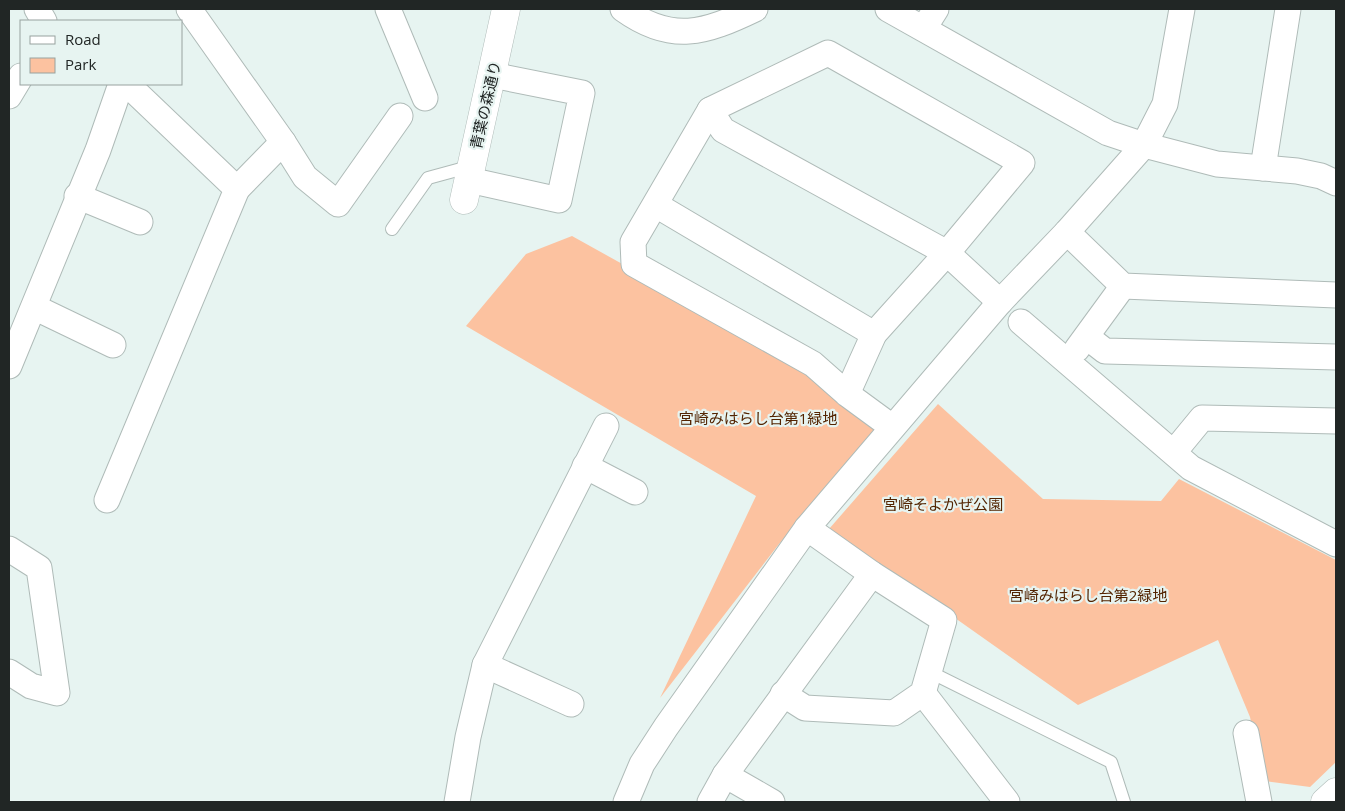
<svg xmlns="http://www.w3.org/2000/svg" width="1345" height="811" viewBox="0 0 1345 811" font-family="'Open Sans','Noto Sans JP',sans-serif">
<style>
.green{fill:#fcc2a0}
.lines{fill:none;stroke-linecap:round;stroke-linejoin:round}
.lane-casing{stroke:#afbbb8;stroke-width:14}
.street-casing{stroke:#afbbb8;stroke-width:27}
.secondary-casing{stroke:#afbbb8;stroke-width:29}
.highway-casing{stroke:#afbbb8;stroke-width:29}
.lane{stroke:#fff;stroke-width:12}
.street{stroke:#fff;stroke-width:25}
.secondary{stroke:#fff;stroke-width:28}
.highway{stroke:#fff;stroke-width:28}
.labels{text-anchor:middle;dominant-baseline:central;stroke-width:4.5;stroke-linejoin:round;paint-order:stroke}
.street-label{font-size:15px;fill:#212625;stroke:#e7f4f1}
.park-label{font-size:15px;fill:#532401;stroke:#e7f4f1}
</style>
<rect width="100%" height="100%" fill="#e7f4f1"/>
<!-- green -->
<g class="green">
<path d="M572 236 802 364 875 430 779 544 660 698 756 496 466 326 526 254Z"/>
<path d="M938 404 1043 499 1161 501 1179 479 1336 560V762L1310 787 1264 781 1250 717 1218 640 1078 705 829 529Z"/>
</g>
<g class="lines">
<defs>
<g id="lane">
<path d="M392 229 428 178 472 166"/>
<path d="M928 671 1111 762 1124 802"/>
</g>
<g id="street">
<path d="M37 9 44 21"/>
<path d="M189 9 283 142 305 177 338 204 400 116"/>
<path d="M388 9 425 98"/>
<path d="M623 9C672 44 705 33 755 9"/>
<path d="M888 9 1108 133 1144 145 1217 164 1297 171 1321 176 1336 183"/>
<path d="M924 28 936 9"/>
<path d="M9 96 21 76"/>
<path d="M710 110 723 130 947 253 1000 302"/>
<path d="M1263 168 1288 9"/>
<path d="M469 180 559 200 582 93 492 75"/>
<path d="M237 189 283 142"/>
<path d="M77 196 140 222"/>
<path d="M656 205 874 334"/>
<path d="M1067 232 1123 286 1336 295"/>
<path d="M34 307 113 345"/>
<path d="M1021 322 1191 468 1336 544"/>
<path d="M1087 337 1105 351 1336 357"/>
<path d="M1077 349 1123 286"/>
<path d="M9 366 98 150 121 84"/>
<path d="M847 394 874 334 947 253 1022 163 828 53 710 110 633 242 634 264 813 364 847 394 892 427"/>
<path d="M1174 452 1202 418 1336 421"/>
<path d="M585 466 635 492"/>
<path d="M107 500 237 189 127 84"/>
<path d="M9 549 39 568 57 693 31 686 9 672"/>
<path d="M485 665 571 704"/>
<path d="M923 693 1007 802"/>
<path d="M783 694 805 708 894 713 923 693 944 620 872 574 807 528"/>
<path d="M1246 733 1259 802"/>
<path d="M725 775 772 802"/>
<path d="M457 802 468 737 485 665 606 426"/>
<path d="M626 802 642 764 666 727 807 528 1000 302 1067 232 1144 145 1165 104 1182 9"/>
<path d="M710 802 725 775 872 574"/>
</g>
<path id="secondary" d="M464 200 506 9"/>
<path id="highway" d="M1325 802 1336 792"/>
</defs>
<!-- lane casing -->
<use href="#lane" class="lane-casing"/>
<!-- street casing -->
<use href="#street" class="street-casing"/>
<!-- secondary casing -->
<use href="#secondary" class="secondary-casing"/>
<!-- highway casing -->
<use href="#highway" class="highway-casing"/>
<!-- lane -->
<use href="#lane" class="lane"/>
<!-- street -->
<use href="#street" class="street"/>
<!-- secondary -->
<use href="#secondary" class="secondary"/>
<!-- highway -->
<use href="#highway" class="highway"/>
</g>
<g class="labels">
<!-- street labels -->
<g class="street-label">
<text transform="translate(485 105) rotate(-77)">青葉の森通り</text>
</g>
<!-- park labels -->
<g class="park-label">
<text x="758" y="418">宮崎みはらし台第1緑地</text>
<text x="943" y="504">宮崎そよかぜ公園</text>
<text x="1088" y="595">宮崎みはらし台第2緑地</text>
</g>
</g>
<!-- border -->
<rect width="1345" height="811" fill="none" stroke="#212625" stroke-width="20"/>
<!-- legend -->
<rect x="20" y="20" width="162" height="65" fill="#e7f4f1" stroke="#98a29f"/>
<rect x="30" y="36" width="25" height="8" fill="#ffffff" stroke="#98a29f"/>
<text x="65" y="45" font-size="15" fill="#212625">Road</text>
<rect x="30" y="58" width="25" height="15" fill="#fcc2a0" stroke="#98a29f"/>
<text x="65" y="70" font-size="15" fill="#212625">Park</text>
</svg>
